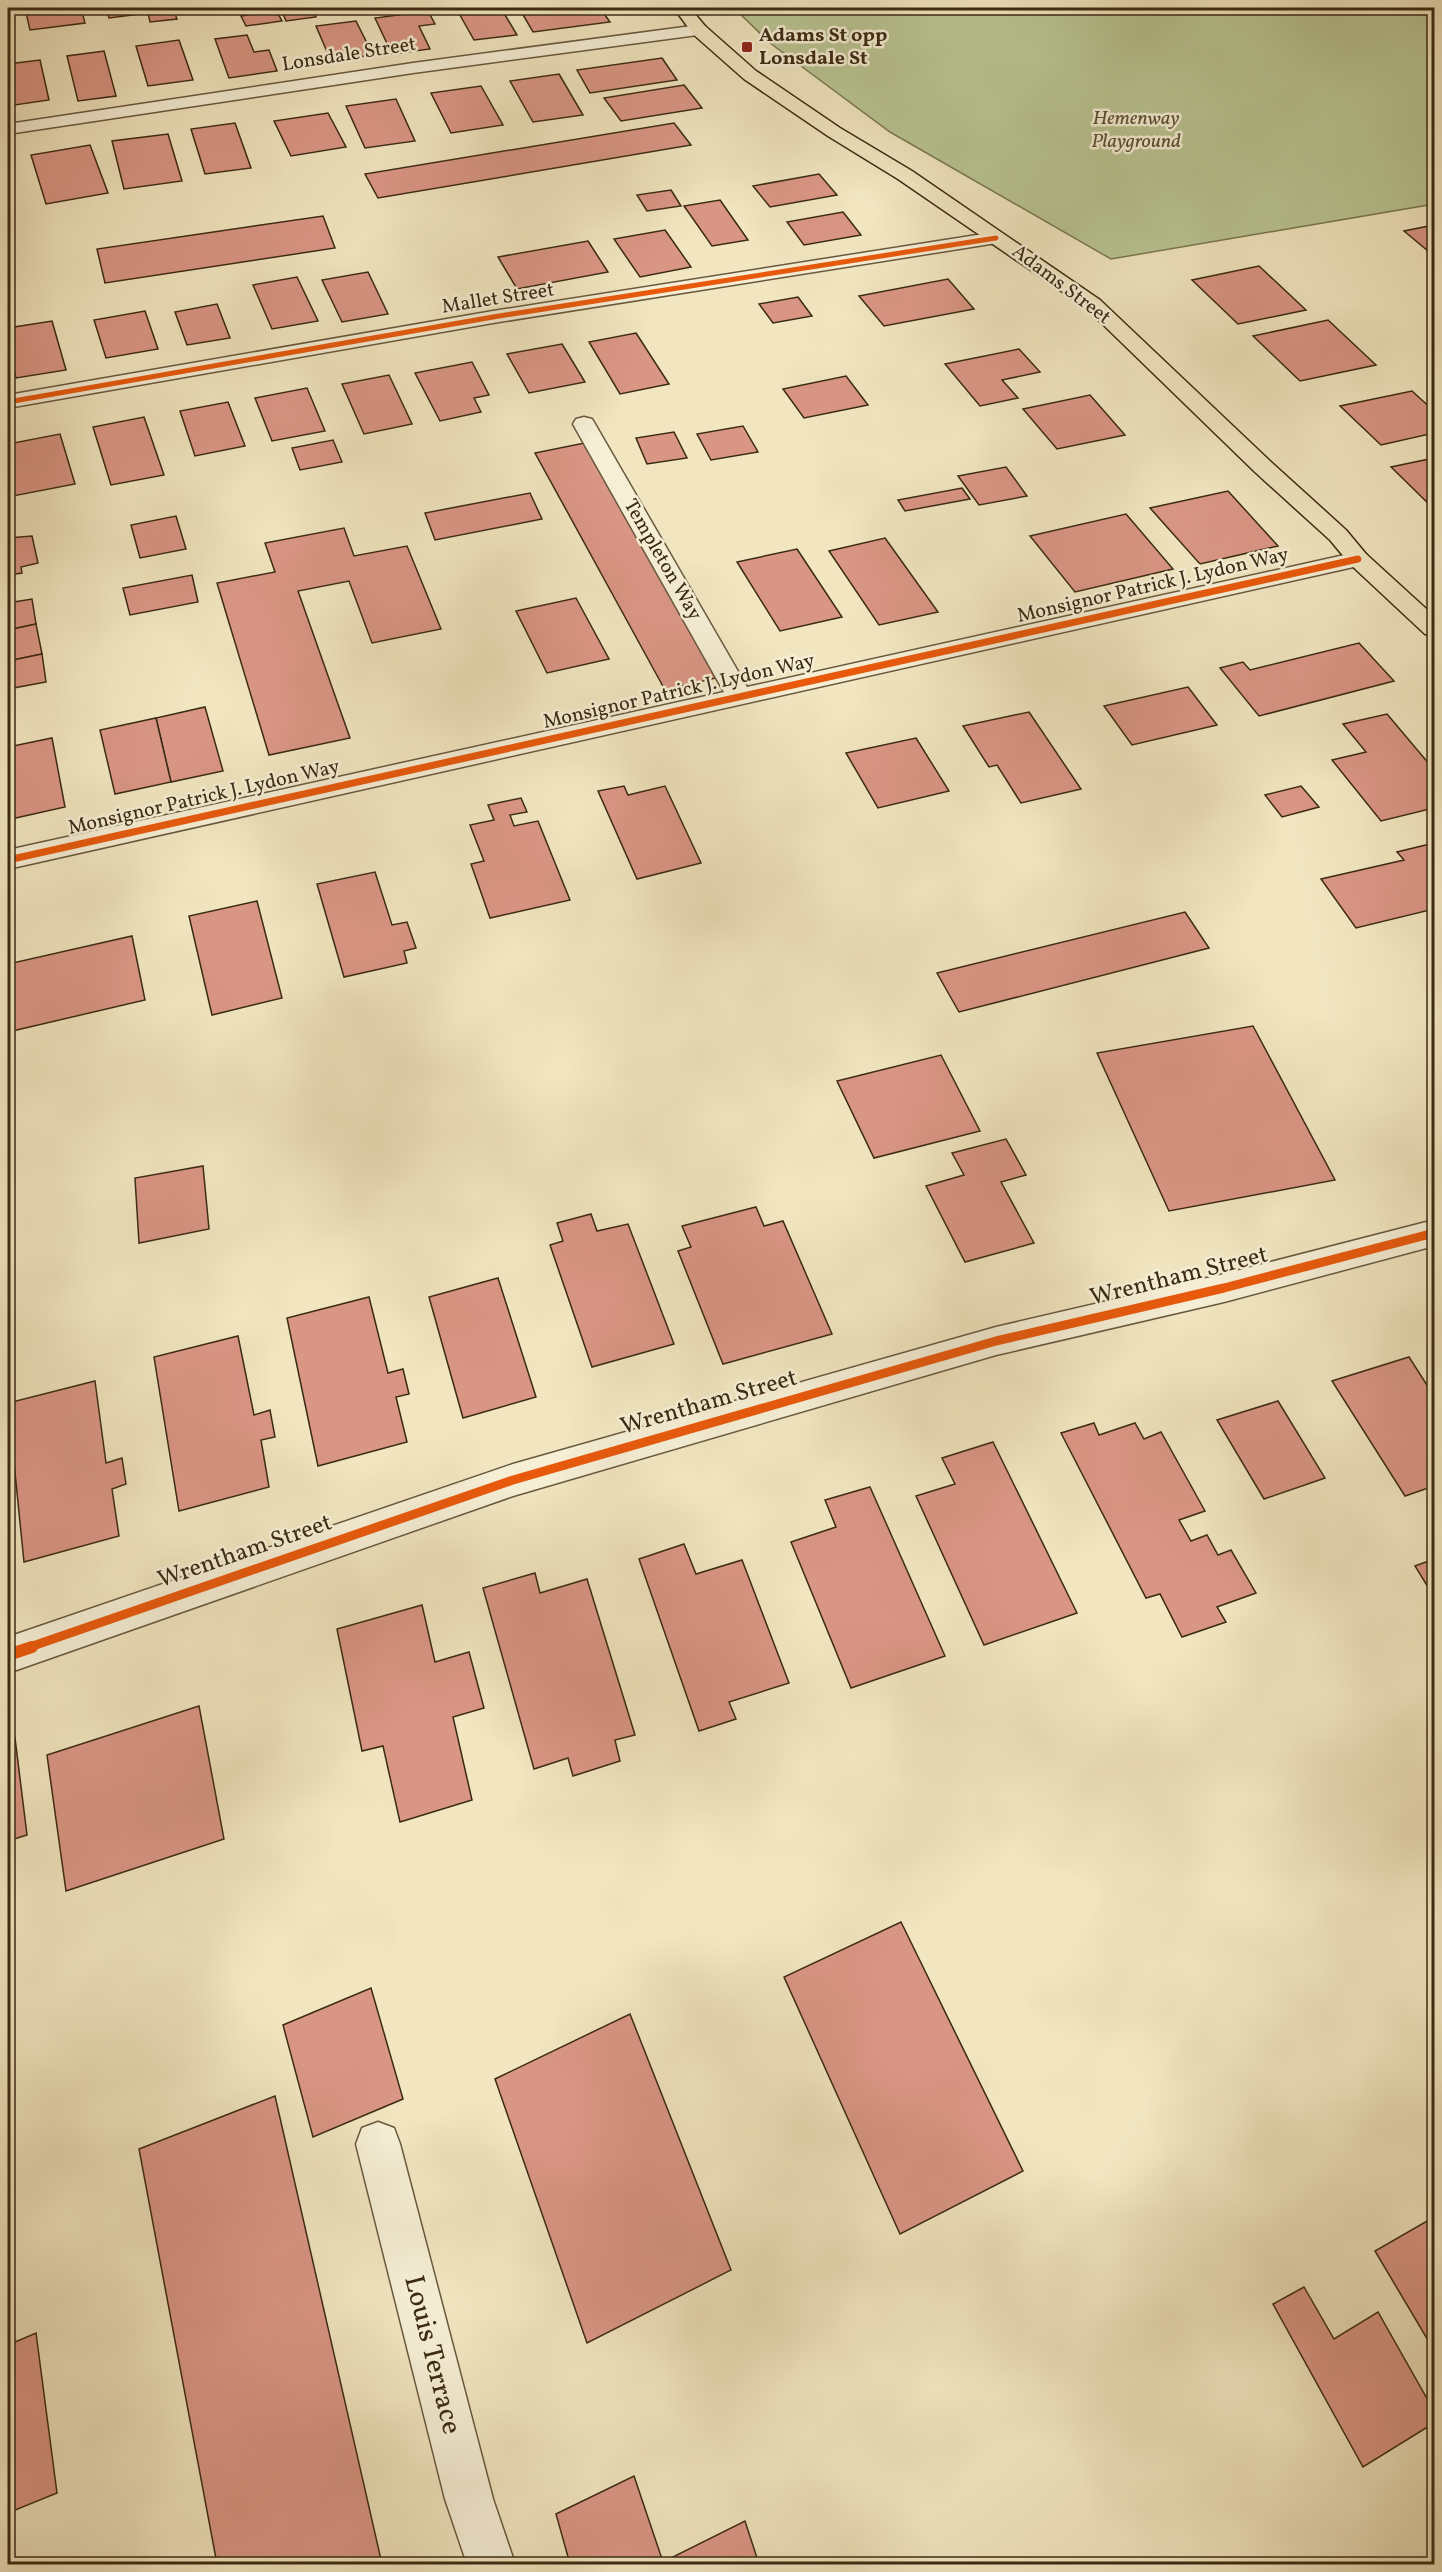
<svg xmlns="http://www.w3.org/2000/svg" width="1442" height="2572" viewBox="0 0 1442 2572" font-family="Vollkorn,serif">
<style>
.green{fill:#b9c593;stroke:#7a7853;stroke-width:1.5}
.building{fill:#da9685;stroke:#3b2a13;stroke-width:1.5}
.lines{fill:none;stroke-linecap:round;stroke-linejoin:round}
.minor-casing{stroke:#68593e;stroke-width:3}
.major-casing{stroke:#3b2a13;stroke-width:3}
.minor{fill:#f6efd6;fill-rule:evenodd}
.major{fill:#f1e6c0;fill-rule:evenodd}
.cycleway-far3-casing{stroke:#f6efd6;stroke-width:8}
.cycleway-far2-casing{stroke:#f6efd6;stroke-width:10}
.cycleway-far1-casing{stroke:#f6efd6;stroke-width:13}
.cycleway-casing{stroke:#f6efd6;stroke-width:16}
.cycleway-far3{stroke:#e8590c;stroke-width:5}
.cycleway-far2{stroke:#e8590c;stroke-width:7}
.cycleway-far1{stroke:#e8590c;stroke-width:9}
.cycleway{stroke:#e8590c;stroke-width:12}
.poi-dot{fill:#8f2418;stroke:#f6efd6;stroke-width:2}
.labels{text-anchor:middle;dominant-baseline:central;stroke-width:5;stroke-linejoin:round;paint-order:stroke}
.far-poi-label{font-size:20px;font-weight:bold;fill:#3b2a13;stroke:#f6efd6;text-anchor:start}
.far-street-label{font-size:20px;fill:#3b2a13;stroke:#f6efd6}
.far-park-label{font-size:20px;font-style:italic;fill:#5a5133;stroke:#f6efd6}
.street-label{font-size:24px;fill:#3b2a13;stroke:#f6efd6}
.near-street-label{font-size:28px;fill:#3b2a13;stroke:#f6efd6}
</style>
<rect width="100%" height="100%" fill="#f1e6c0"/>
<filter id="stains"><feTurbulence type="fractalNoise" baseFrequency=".00333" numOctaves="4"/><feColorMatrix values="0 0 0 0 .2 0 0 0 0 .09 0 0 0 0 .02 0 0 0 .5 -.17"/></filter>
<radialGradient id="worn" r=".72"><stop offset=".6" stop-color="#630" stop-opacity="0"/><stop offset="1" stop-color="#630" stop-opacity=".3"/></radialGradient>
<!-- green -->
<path class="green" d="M734 8H1434V204L1111 259 890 132 770 43Z"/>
<!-- building -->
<g class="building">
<path d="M25 8H81L85 23 30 30Z"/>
<path d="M106 8H173L177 19 150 22 148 13 109 18Z"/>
<path d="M312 8 316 17 286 21 281 9Z"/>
<path d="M456 8H501L517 35 474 40Z"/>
<path d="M561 8H600L610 22 533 32 522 13Z"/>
<path d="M276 10 282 21 246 26 241 16Z"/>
<path d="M428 11 435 24 419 26 430 49 392 54 375 18Z"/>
<path d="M356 21 373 55 331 61 316 26Z"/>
<path d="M247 35 254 52 269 50 277 71 229 78 215 39Z"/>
<path d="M179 40 193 80 148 86 136 46Z"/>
<path d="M104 51 116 96 78 101 67 56Z"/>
<path d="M662 58 677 80 590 93 577 70Z"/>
<path d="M40 60 49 100 8 106V64Z"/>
<path d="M559 74 583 115 533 122 510 81Z"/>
<path d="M684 85 702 108 621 121 604 98Z"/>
<path d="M481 86 503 125 451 133 431 93Z"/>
<path d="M396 99 415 141 365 148 346 106Z"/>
<path d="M328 113 346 147 291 156 274 121Z"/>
<path d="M235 123 251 168 205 174 191 129Z"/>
<path d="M674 123 691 145 378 198 365 174Z"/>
<path d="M168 134 182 181 124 189 112 141Z"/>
<path d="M90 145 108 193 46 204 31 155Z"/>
<path d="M819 174 837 195 770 207 753 186Z"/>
<path d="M671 190 681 206 647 211 637 195Z"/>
<path d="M720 200 748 240 712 246 684 206Z"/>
<path d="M843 212 861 235 804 245 787 222Z"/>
<path d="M323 216 335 248 105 283 97 249Z"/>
<path d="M1434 225V256L1404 231Z"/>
<path d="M665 230 691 267 640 277 614 239Z"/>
<path d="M588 241 608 272 517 289 498 257Z"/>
<path d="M1259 266 1306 310 1238 324 1192 280Z"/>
<path d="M368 272 388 314 342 322 322 280Z"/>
<path d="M297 277 318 321 272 329 253 285Z"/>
<path d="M948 279 974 309 884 326 859 296Z"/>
<path d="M798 297 812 316 773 323 759 304Z"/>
<path d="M217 304 230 338 187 345 175 312Z"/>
<path d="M145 311 158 349 106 358 94 320Z"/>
<path d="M1328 320 1376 365 1300 381 1253 336Z"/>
<path d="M52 321 66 370 16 378 8 345V328Z"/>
<path d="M636 333 669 384 620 394 589 342Z"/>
<path d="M562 344 585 382 529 393 507 354Z"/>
<path d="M1019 349 1040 372 1002 380 1018 398 980 406 945 364Z"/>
<path d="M472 362 489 395 474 398 481 412 440 421 415 373Z"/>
<path d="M389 375 412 424 364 434 342 384Z"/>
<path d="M846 376 868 405 804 418 783 389Z"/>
<path d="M307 388 325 431 272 441 255 398Z"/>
<path d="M1412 391 1434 411V433L1381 445 1340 406Z"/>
<path d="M1090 395 1125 435 1057 449 1023 409Z"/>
<path d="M228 402 245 446 195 456 180 411Z"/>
<path d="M144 417 164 475 111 485 93 427Z"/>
<path d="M743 426 758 452 711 460 697 434Z"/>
<path d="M674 432 687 458 647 464 636 438Z"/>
<path d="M60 434 75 484 13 496 8 474V444Z"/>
<path d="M333 440 342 462 300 470 292 448Z"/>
<path d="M599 440 737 673 665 690 535 453Z"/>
<path d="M1434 458V509L1391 467Z"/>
<path d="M1006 467 1027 496 979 505 958 476Z"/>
<path d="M962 488 970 499 905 511 898 500Z"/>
<path d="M1228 491 1278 546 1200 564 1150 508Z"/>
<path d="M530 493 542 519 435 540 425 513Z"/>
<path d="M1126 514 1173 569 1075 592 1030 536Z"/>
<path d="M176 516 186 549 140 558 131 525Z"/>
<path d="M344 528 354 556 407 546 441 629 372 643 349 581 298 591 350 738 269 755 217 583 275 572 265 543Z"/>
<path d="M32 536 38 563 21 567 22 573 8 575V538Z"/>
<path d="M885 538 938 612 879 625 829 551Z"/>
<path d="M797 549 842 617 780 631 737 562Z"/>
<path d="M192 575 198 602 130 615 123 588Z"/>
<path d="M576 598 609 659 547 673 516 611Z"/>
<path d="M32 599 36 624 8 630V603Z"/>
<path d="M36 624 42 654 8 661V630Z"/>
<path d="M1359 643 1394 681 1259 716 1220 668 1243 662 1250 670Z"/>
<path d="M42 654 46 682 8 689V661Z"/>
<path d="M1188 687 1217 725 1132 745 1104 706Z"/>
<path d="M205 707 223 771 171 782 156 718Z"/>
<path d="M1029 712 1081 789 1021 803 997 765 989 767 963 726Z"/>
<path d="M1387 714 1430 765 1434 763V808L1381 821 1332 760 1366 752 1343 724Z"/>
<path d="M156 718 171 782 115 794 100 730Z"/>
<path d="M52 738 65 807 11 819 8 798V747Z"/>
<path d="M916 738 949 791 878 808 846 753Z"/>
<path d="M624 786 628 795 665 786 701 863 637 879 598 791Z"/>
<path d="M1301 786 1319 807 1282 817 1265 795Z"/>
<path d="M521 798 527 812 510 815 514 826 538 821 570 900 490 918 471 864 484 861 470 825 494 820 488 805Z"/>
<path d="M1434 843V909L1356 928 1321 879 1404 860 1397 852Z"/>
<path d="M375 872 392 925 407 922 416 948 404 951 407 963 344 977 317 884Z"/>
<path d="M257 901 282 998 212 1015 189 916Z"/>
<path d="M1185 912 1209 948 959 1012 937 973Z"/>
<path d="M132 936 145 1000 8 1032V964Z"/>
<path d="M1253 1026 1335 1180 1169 1211 1097 1053Z"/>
<path d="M941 1055 980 1131 874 1158 837 1081Z"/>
<path d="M1006 1139 1026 1175 1001 1182 1034 1243 965 1262 926 1186 964 1175 952 1153Z"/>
<path d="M203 1166 209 1229 139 1243 135 1178Z"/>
<path d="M756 1207 764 1226 783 1221 832 1334 723 1364 678 1251 691 1247 682 1226Z"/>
<path d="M591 1214 597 1231 628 1224 674 1344 592 1367 550 1245 563 1241 557 1223Z"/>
<path d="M498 1278 536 1397 463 1418 429 1297Z"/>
<path d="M369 1297 388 1373 403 1369 409 1394 396 1397 407 1442 318 1466 287 1318Z"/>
<path d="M238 1336 254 1415 270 1410 275 1437 261 1440 269 1487 179 1511 154 1357Z"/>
<path d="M1409 1357 1434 1396V1486L1405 1496 1332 1381Z"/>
<path d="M95 1381 106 1463 122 1458 126 1484 112 1489 119 1536 24 1562 8 1403Z"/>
<path d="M1278 1401 1325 1478 1264 1499 1217 1420Z"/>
<path d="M1094 1423 1099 1435 1135 1423 1144 1439 1161 1432 1205 1511 1179 1520 1191 1541 1207 1535 1218 1555 1231 1550 1256 1593 1217 1607 1226 1622 1182 1637 1160 1594 1146 1598 1061 1433Z"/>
<path d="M993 1442 1077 1613 984 1645 916 1496 955 1484 942 1458Z"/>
<path d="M870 1487 945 1656 851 1688 791 1542 836 1527 825 1500Z"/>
<path d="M684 1544 696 1574 742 1560 789 1683 729 1702 736 1719 699 1731 639 1559Z"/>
<path d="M1434 1559V1597L1415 1566Z"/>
<path d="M535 1573 540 1593 587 1579 635 1735 615 1740 620 1761 573 1776 568 1758 534 1769 483 1588Z"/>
<path d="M422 1605 435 1662 469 1652 484 1708 453 1717 472 1800 400 1822 383 1746 362 1751 337 1629Z"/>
<path d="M199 1706 224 1839 66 1891 47 1755Z"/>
<path d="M15 1738 27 1835 8 1841V1740Z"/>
<path d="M901 1922 1023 2171 900 2234 784 1977Z"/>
<path d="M371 1988 403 2099 313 2137 283 2025Z"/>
<path d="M630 2014 731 2270 587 2343 495 2079Z"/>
<path d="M275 2096 382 2564H217L139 2149Z"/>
<path d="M1434 2217V2345L1432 2347 1375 2251Z"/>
<path d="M1304 2287 1334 2339 1378 2312 1434 2411V2423L1363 2467 1273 2304Z"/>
<path d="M36 2333 57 2493 8 2513V2345Z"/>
<path d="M634 2476 663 2562 745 2521 759 2564H570L556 2514Z"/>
</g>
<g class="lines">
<defs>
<g id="minor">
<path d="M699 25 705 26 707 30 705 34 413 73 8 134V124L413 63Z"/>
<path d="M996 232 1003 234 1006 238 1003 242 493 323 8 408V395L493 311Z"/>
<path d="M584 417 592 419 595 424 747 687 1358 552 1366 554 1370 559 1366 564 1358 566 8 869V850L724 692 573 424 576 419Z"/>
<path d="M1434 1220V1246L1224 1302 996 1355 513 1496 8 1673V1637L513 1464 996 1327 1224 1274Z"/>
<path d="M378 2122 394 2128 400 2144 493 2499 515 2564H467L445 2499 356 2144 362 2128Z"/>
</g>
<path id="major" d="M674 8H690L705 26 756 71 840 128 912 171 1100 300 1271 462 1346 530 1366 554 1434 616V636L1425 634 1350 564 1330 540 1255 472 1086 308 898 179 828 136 744 79 693 34Z"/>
</defs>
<!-- minor casing -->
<use href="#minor" class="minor-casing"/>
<!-- major casing -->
<use href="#major" class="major-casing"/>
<!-- minor -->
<use href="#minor" class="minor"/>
<!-- major -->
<use href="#major" class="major"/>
<defs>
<path id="cycleway-far3" d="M8 402 493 317 996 238"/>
<path id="cycleway-far2" d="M8 860 1358 559"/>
<path id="cycleway-far1" d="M27 1648 513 1480 996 1341 1224 1288 1434 1233"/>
<path id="cycleway" d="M8 1655 32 1647"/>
</defs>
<!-- cycleway-far3 casing -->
<use href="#cycleway-far3" class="cycleway-far3-casing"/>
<!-- cycleway-far2 casing -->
<use href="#cycleway-far2" class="cycleway-far2-casing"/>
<!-- cycleway-far1 casing -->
<use href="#cycleway-far1" class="cycleway-far1-casing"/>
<!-- cycleway casing -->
<use href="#cycleway" class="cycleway-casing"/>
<!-- cycleway-far3 -->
<use href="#cycleway-far3" class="cycleway-far3"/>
<!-- cycleway-far2 -->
<use href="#cycleway-far2" class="cycleway-far2"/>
<!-- cycleway-far1 -->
<use href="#cycleway-far1" class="cycleway-far1"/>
<!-- cycleway -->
<use href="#cycleway" class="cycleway"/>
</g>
<!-- markers -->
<rect class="poi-dot" x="741" y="41" width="12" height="12" rx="3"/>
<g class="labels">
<!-- far-poi labels -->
<g class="far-poi-label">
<text x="759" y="36">Adams St opp<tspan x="759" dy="23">Lonsdale St</tspan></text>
</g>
<!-- far-street labels -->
<g class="far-street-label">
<text transform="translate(349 55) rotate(-9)">Lonsdale Street</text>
<text transform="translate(1061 285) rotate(37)">Adams Street</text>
<text transform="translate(498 299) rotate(-9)">Mallet Street</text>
<text transform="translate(662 560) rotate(60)">Templeton Way</text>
<text transform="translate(1153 586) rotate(-13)">Monsignor Patrick J. Lydon Way</text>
<text transform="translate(679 692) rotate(-13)">Monsignor Patrick J. Lydon Way</text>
<text transform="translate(204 798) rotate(-13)">Monsignor Patrick J. Lydon Way</text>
</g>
<!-- far-park labels -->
<g class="far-park-label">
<text x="1136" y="119">Hemenway<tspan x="1136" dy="23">Playground</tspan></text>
</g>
<!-- street labels -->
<g class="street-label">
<text transform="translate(1179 1277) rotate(-14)">Wrentham Street</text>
<text transform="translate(709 1403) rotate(-16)">Wrentham Street</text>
<text transform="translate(245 1552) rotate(-19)">Wrentham Street</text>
</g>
<!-- near-street labels -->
<g class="near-street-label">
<text transform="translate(432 2355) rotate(76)">Louis Terrace</text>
</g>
</g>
<!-- margin -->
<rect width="1442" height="2572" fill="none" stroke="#f1e6c0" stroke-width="30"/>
<rect x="9" y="9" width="1424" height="2554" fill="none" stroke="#3b2a13" stroke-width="3"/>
<rect x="15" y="15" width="1412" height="2542" fill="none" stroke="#3b2a13" stroke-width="1.5"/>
<rect width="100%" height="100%" filter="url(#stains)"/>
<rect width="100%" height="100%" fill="url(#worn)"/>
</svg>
